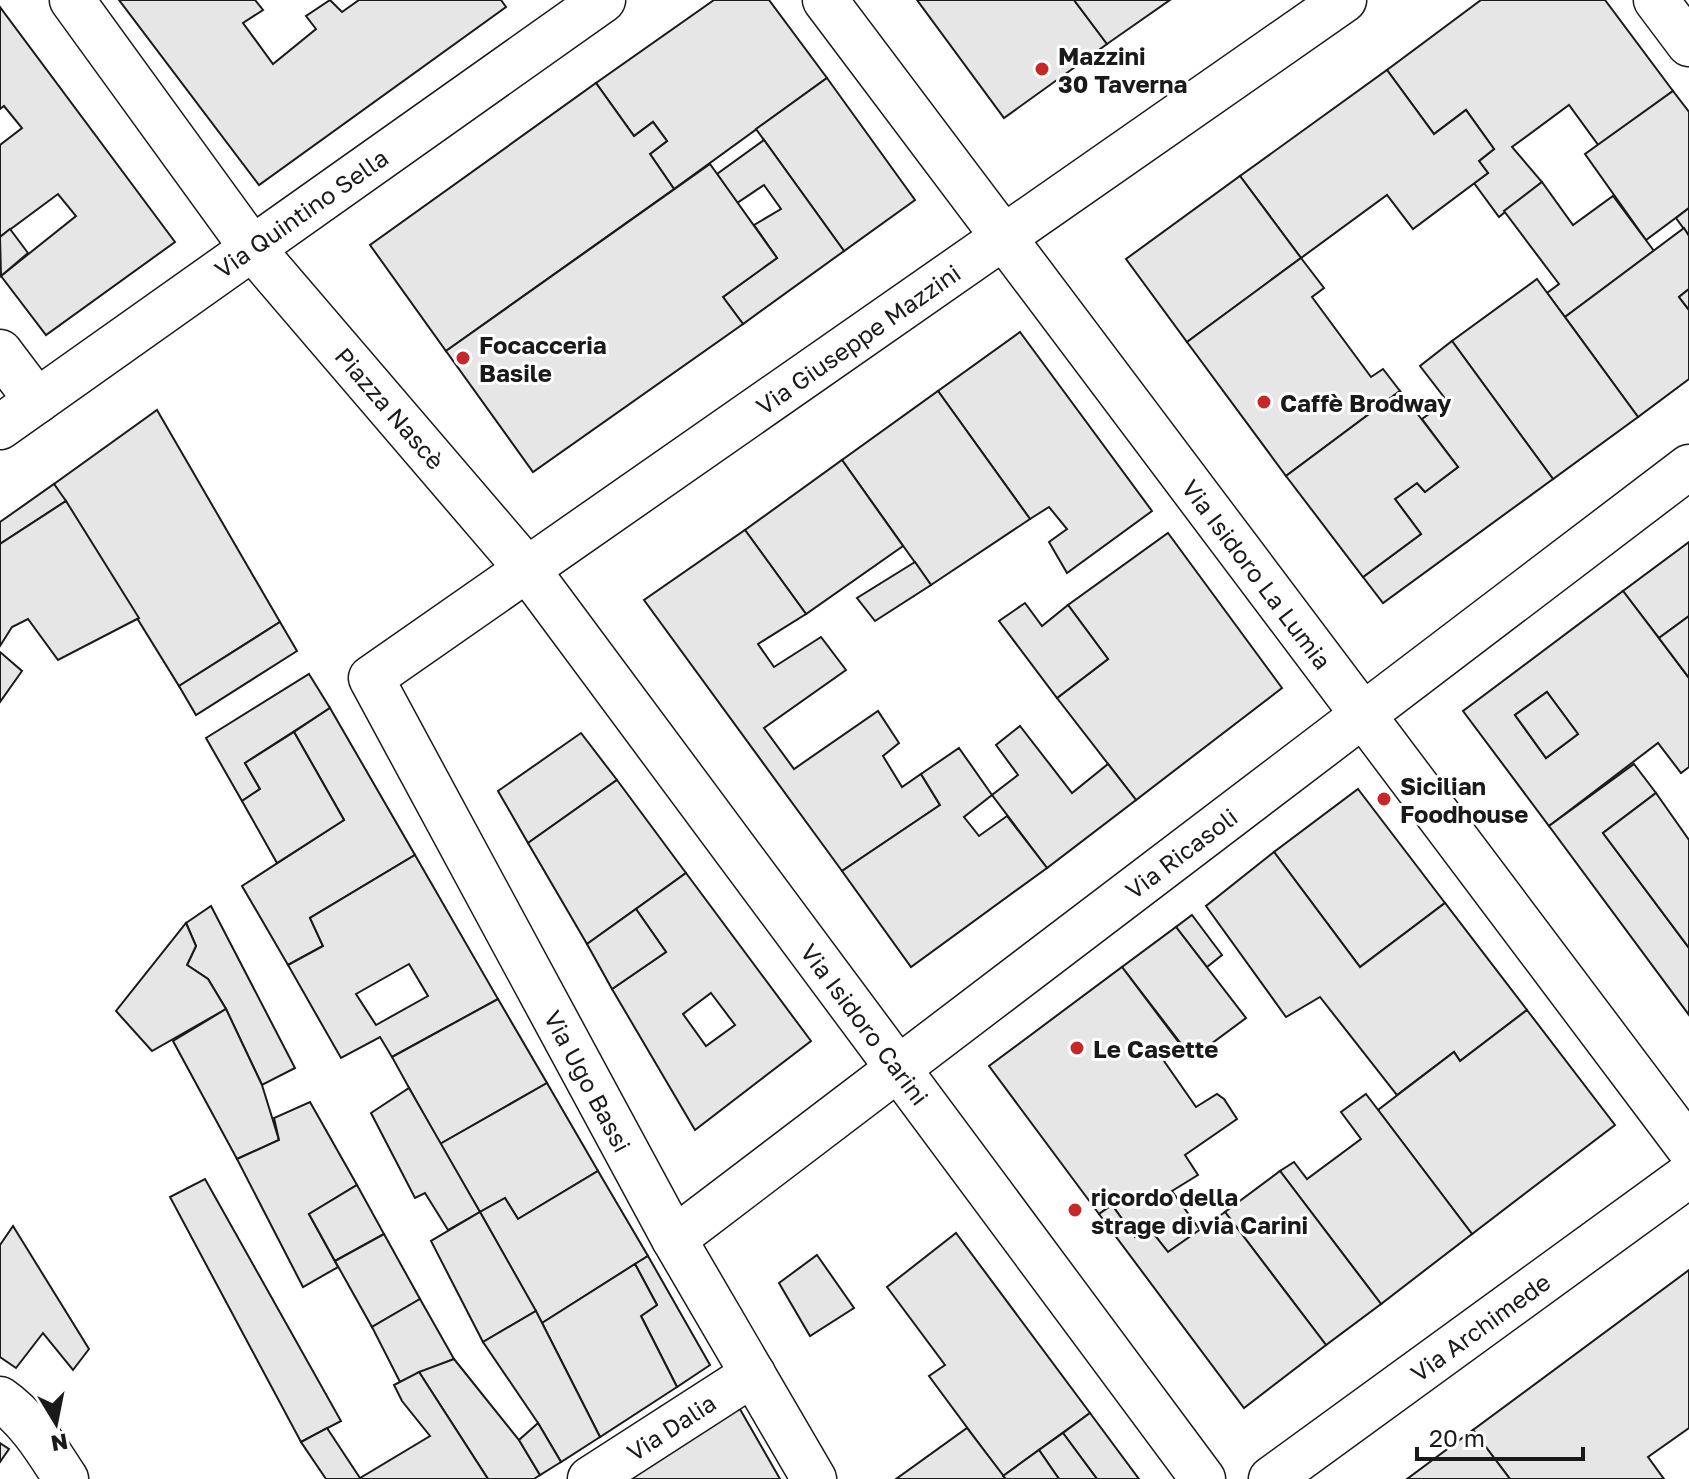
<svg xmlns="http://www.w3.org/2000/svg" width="1689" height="1479" viewBox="0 0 1689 1479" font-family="'Golos Text',sans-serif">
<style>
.building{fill:#e6e6e6;stroke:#1a1a1a;stroke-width:2;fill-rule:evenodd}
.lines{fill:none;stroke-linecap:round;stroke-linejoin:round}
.minor-casing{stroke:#1a1a1a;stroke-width:47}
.minor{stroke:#fff;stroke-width:44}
.poi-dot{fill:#c62828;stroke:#fff;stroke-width:3}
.labels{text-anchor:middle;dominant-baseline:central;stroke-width:6;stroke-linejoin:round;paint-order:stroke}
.poi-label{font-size:24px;font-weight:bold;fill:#1a1a1a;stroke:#fff;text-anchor:start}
.street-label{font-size:24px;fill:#1a1a1a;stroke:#fff}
</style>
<rect width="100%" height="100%" fill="#fff"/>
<!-- building -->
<g class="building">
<path d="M119 0H255L263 10 243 23 273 64 316 29 306 16 330 0 342 12 359 0H501L506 7 259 185Z"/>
<path d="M714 0H769L827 78 674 189 650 154 667 141 653 122 634 136 596 83Z"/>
<path d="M917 0H1074L1107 44 1004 118Z"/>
<path d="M1074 0H1170L1107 44Z"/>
<path d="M1481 0H1605L1673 91 1599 146 1569 105 1512 147 1542 182 1499 217 1474 183 1488 173 1479 161 1494 149 1466 110 1434 134 1387 70Z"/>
<path d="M0 7 175 242 46 335 1 276 76 216 58 194 0 237V145L22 128 4 106 0 109Z"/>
<path d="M1387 70 1434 134 1466 110 1494 149 1479 161 1488 173 1413 229 1387 195 1301 258 1240 176Z"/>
<path d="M827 78 915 200 844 251 756 129Z"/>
<path d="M596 83 634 136 653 122 667 141 650 154 674 189 446 351 370 245Z"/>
<path d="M1673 91 1689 112V208L1646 240 1585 154Z"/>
<path d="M764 140 844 251 743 324 723 297 777 258 754 225 781 209 764 185 737 203 717 174Z"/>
<path d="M710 164 777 258 723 297 743 324 533 472 446 351Z"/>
<path d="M1240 176 1301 258 1187 342 1126 259Z"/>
<path d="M1542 182 1573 225 1613 196 1654 251 1565 317 1547 293 1559 284 1504 211Z"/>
<path d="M1689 208V236L1676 218Z"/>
<path d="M1684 228 1689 236V289L1679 297 1689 310V379L1638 417 1565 317Z"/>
<path d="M10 229 28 253 1 276 0 237Z"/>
<path d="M1301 258 1324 288 1312 297 1371 377 1383 369 1400 391 1286 476 1187 342Z"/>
<path d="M1537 279 1638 417 1553 479 1452 341Z"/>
<path d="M1689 289V310L1679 297Z"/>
<path d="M1020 332 1152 511 1067 573 1049 542 1067 529 1049 507 1030 519 938 391Z"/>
<path d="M1452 341 1553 479 1383 603 1363 577 1421 534 1395 499 1417 483 1425 492 1458 467 1422 419 1447 401 1420 366Z"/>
<path d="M938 391 1030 519 931 585 842 460Z"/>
<path d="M1400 391 1458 467 1425 492 1417 483 1395 499 1421 534 1363 577 1286 476Z"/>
<path d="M157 410 280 622 179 686 54 484Z"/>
<path d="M842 460 903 546 806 614 745 530Z"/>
<path d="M54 484 66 501 0 544V522Z"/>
<path d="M66 501 139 618 58 660 28 619 12 627 0 646V544Z"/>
<path d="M745 530 806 614 758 644 774 667 821 637 846 670 764 728 794 769 878 711 899 743 883 756 902 787 921 774 940 805 842 871 644 600Z"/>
<path d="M1168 533 1282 688 1136 800 1057 698 1108 659 1068 605Z"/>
<path d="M1689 542V616L1659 638 1623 591Z"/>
<path d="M915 562 931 585 875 621 857 598Z"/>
<path d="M1623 591 1689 678V767L1681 773 1658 743 1549 826 1463 711ZM1547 692 1578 734 1546 758 1515 715Z"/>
<path d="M1025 603 1042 626 1068 605 1108 659 1057 698 999 621Z"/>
<path d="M1689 616V678L1659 638Z"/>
<path d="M280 622 297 651 196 715 179 686Z"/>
<path d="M0 652 22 671 0 702Z"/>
<path d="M309 674 330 708 245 763 260 789 242 801 206 738Z"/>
<path d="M1547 692 1578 734 1546 758 1515 715Z"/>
<path d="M330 708 415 855 310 918 323 946 288 965 242 886 344 820 294 732Z"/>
<path d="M1020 726 1072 793 1108 764 1136 800 1047 868 992 795 1018 775 996 745Z"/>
<path d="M294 732 344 820 277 863 242 801 260 789 245 763Z"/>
<path d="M581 733 617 780 528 843 498 791Z"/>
<path d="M959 748 992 795 964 817 979 836 1007 816 1047 868 911 967 842 871 940 805 921 774Z"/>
<path d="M1634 764 1656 793 1603 833 1689 948V1015L1549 826Z"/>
<path d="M617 780 686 873 587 944 528 843Z"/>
<path d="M1358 789 1445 903 1360 967 1274 852Z"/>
<path d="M1656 793 1689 840V948L1603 833Z"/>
<path d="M1274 852 1360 967 1445 903 1527 1010 1460 1061 1454 1052 1397 1095 1320 997 1286 1017 1206 906Z"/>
<path d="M415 855 498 999 392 1057 380 1037 341 1058 288 965 323 946 310 918ZM409 964 428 996 376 1025 356 994Z"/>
<path d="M686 873 811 1041 695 1130 612 989 666 952 636 909ZM711 993 735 1025 706 1046 683 1014Z"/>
<path d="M211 906 295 1068 262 1085 226 1009 208 979 187 965 196 946 186 923Z"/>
<path d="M636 909 666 952 612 989 587 944Z"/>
<path d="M1192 915 1222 955 1207 967 1176 927Z"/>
<path d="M186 923 196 946 187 965 208 979 226 1009 152 1051 116 1011Z"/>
<path d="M1176 927 1246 1018 1192 1058 1122 967Z"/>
<path d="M1122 967 1183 1048 1164 1061 1196 1107 1217 1094 1224 1099 1237 1119 1185 1155 1198 1175 1172 1191 1200 1230 1168 1252 1149 1228 1135 1237 1112 1205 1099 1214 989 1066Z"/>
<path d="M498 999 547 1083 440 1144 392 1057Z"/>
<path d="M226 1009 262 1085 279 1140 237 1159 173 1041Z"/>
<path d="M1527 1010 1615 1125 1472 1234 1378 1110 1454 1052 1460 1061Z"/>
<path d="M547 1083 598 1171 518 1219 505 1198 480 1212 440 1144Z"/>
<path d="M409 1088 480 1212 448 1230 425 1193 415 1198 371 1113Z"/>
<path d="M1366 1094 1472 1234 1381 1304 1280 1171 1294 1162 1307 1179 1361 1139 1341 1112Z"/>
<path d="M310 1102 357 1185 309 1214 338 1267 303 1287 237 1159 279 1140 274 1118Z"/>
<path d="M598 1171 648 1256 542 1323 480 1212 505 1198 518 1219Z"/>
<path d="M1280 1171 1381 1304 1326 1345 1225 1212Z"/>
<path d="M205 1179 341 1421 301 1442 170 1197Z"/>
<path d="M357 1185 384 1234 335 1261 309 1214Z"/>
<path d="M1112 1205 1135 1237 1149 1228 1168 1252 1225 1212 1326 1345 1244 1408 1099 1214Z"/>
<path d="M480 1212 536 1311 483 1342 431 1241Z"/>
<path d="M13 1226 89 1349 73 1370 43 1333 16 1368 0 1357V1245Z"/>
<path d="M956 1233 1090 1413 1003 1476 929 1376 945 1365 887 1287Z"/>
<path d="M384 1234 420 1299 372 1327 335 1261Z"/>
<path d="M817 1255 854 1308 810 1336 779 1283Z"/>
<path d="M648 1256 710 1365 677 1387 641 1316 657 1305 635 1264Z"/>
<path d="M635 1264 657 1305 641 1316 677 1387 600 1437 542 1323Z"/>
<path d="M1689 1270V1428L1648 1457 1664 1479H1510L1473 1430Z"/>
<path d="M420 1299 454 1359 400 1382 372 1327Z"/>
<path d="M536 1311 600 1437 561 1462 538 1423 483 1342Z"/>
<path d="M454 1359 519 1440 540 1475 534 1479H488L419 1372Z"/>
<path d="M419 1372 488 1479H326L301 1442 327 1428 360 1478 430 1436 402 1401 394 1385Z"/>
<path d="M737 1404 780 1479H618Z"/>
<path d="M1090 1413 1139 1479H1097L1063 1433Z"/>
<path d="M538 1423 561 1462 540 1475 519 1440Z"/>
<path d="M967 1428 1006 1479H896Z"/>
<path d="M1473 1430 1510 1479H1407Z"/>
<path d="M1063 1433 1097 1479H1059L1039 1450Z"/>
<path d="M0 1443 9 1449 0 1462Z"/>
<path d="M1039 1450 1059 1479H1006L1003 1476Z"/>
</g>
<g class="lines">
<defs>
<g id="minor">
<path d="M72 0 252 248 527 569 1203 1479"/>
<path d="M825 0 1689 1148"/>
<path d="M1656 0 1689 44"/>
<path d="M0 352 37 401"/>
<path d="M0 427 603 0"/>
<path d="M674 1239 1689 467"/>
<path d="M0 1399C29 1419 47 1450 66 1479"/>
<path d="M590 1479 753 1374"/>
<path d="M814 1479 674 1239 371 678 1344 0"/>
<path d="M1271 1479 1689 1175"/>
</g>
</defs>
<!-- minor casing -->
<use href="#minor" class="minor-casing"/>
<!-- minor -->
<use href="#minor" class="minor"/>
</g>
<!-- markers -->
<g class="poi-dot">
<circle cx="1042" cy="69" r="8"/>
<circle cx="463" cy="358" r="8"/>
<circle cx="1264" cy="402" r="8"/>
<circle cx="1384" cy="799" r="8"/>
<circle cx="1077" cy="1048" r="8"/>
<circle cx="1075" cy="1210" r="8"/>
</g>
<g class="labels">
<!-- poi labels -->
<g class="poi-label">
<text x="1058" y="55">Mazzini<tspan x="1058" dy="28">30 Taverna</tspan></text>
<text x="479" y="344">Focacceria<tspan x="479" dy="28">Basile</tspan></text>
<text x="1280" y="402">Caffè Brodway</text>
<text x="1400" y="785">Sicilian<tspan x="1400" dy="28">Foodhouse</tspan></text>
<text x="1093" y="1048">Le Casette</text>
<text x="1091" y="1196">ricordo della<tspan x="1091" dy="28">strage di via Carini</tspan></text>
</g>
<!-- street labels -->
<g class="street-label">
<text transform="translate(301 213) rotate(-35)">Via Quintino Sella</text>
<text transform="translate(858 339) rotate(-35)">Via Giuseppe Mazzini</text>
<text transform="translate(390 408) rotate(49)">Piazza Nascè</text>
<text transform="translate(1257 574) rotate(53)">Via Isidoro La Lumia</text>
<text transform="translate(1181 853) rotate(-37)">Via Ricasoli</text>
<text transform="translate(865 1024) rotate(53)">Via Isidoro Carini</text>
<text transform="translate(588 1081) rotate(62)">Via Ugo Bassi</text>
<text transform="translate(1480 1327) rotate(-36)">Via Archimede</text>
<text transform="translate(671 1427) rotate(-33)">Via Dalia</text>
</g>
</g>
<!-- north arrow -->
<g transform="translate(56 1423) rotate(170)" stroke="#ffffff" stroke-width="6" paint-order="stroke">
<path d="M0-6L14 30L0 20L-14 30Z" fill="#1a1a1a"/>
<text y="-12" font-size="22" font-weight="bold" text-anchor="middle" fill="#1a1a1a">N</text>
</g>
<!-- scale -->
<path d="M1417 1447v12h166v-12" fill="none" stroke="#1a1a1a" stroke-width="4"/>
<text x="1429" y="1447" font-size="24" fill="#1a1a1a" stroke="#ffffff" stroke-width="6" paint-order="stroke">20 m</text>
</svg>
